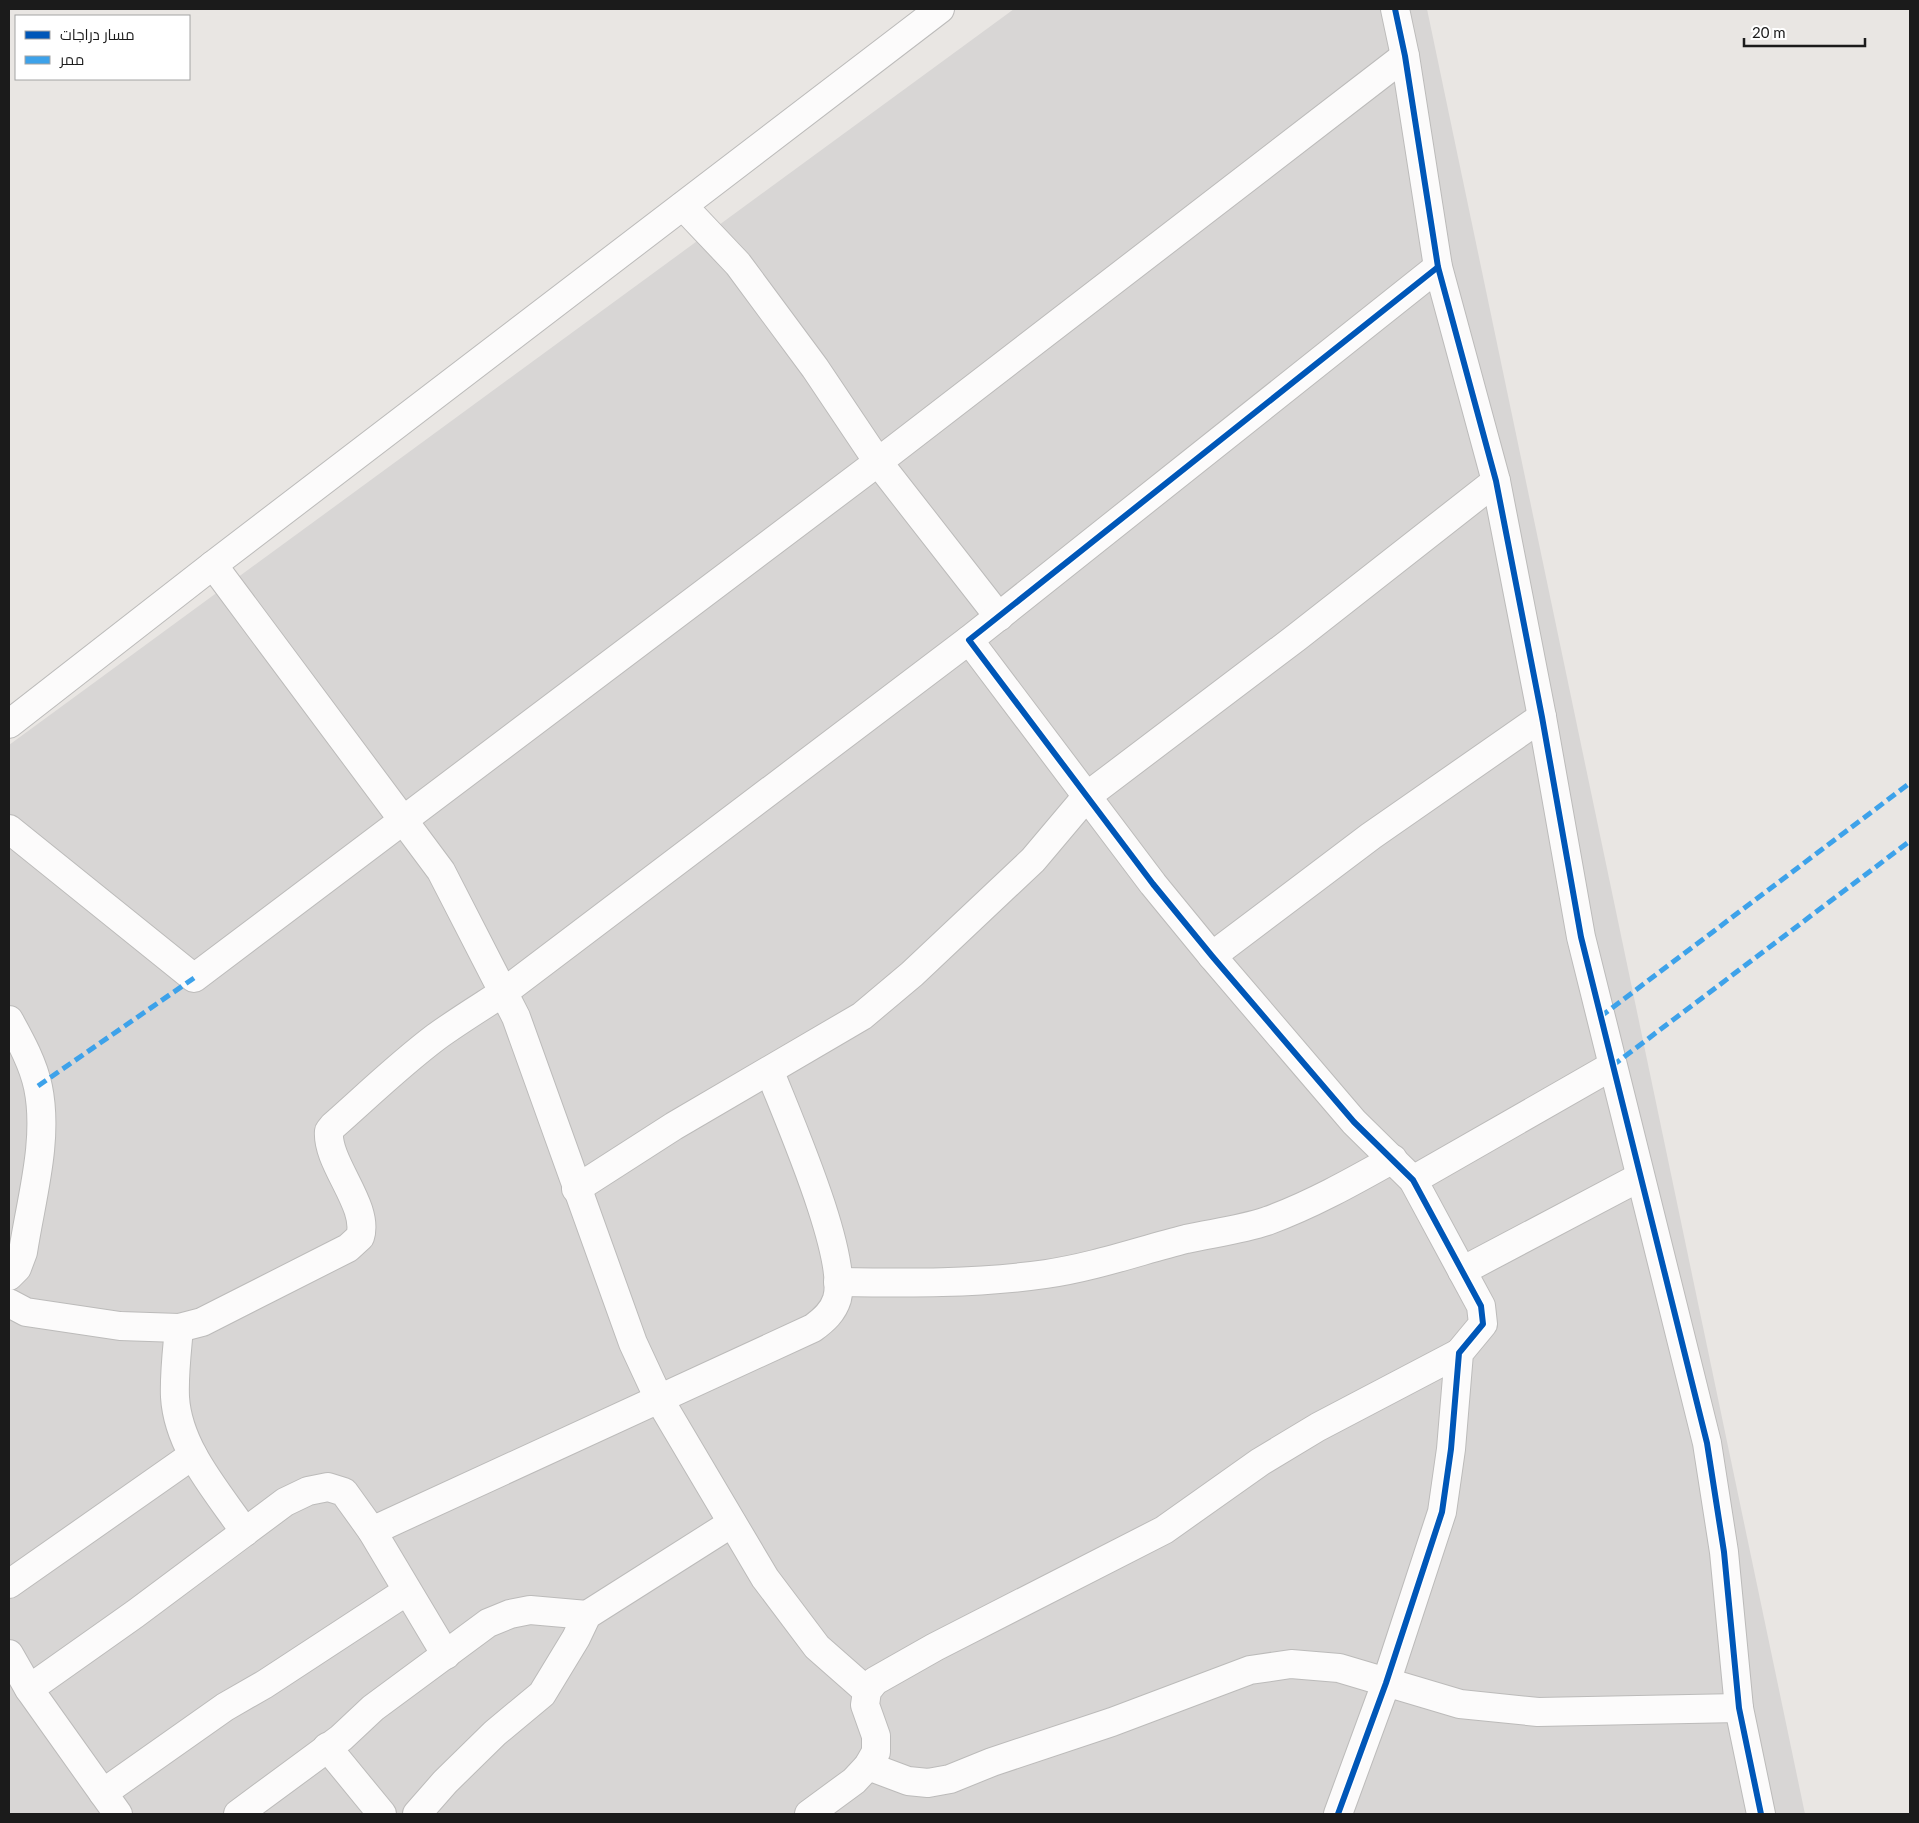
<svg xmlns="http://www.w3.org/2000/svg" width="1919" height="1823" viewBox="0 0 1919 1823" font-family="Lato,Cairo,sans-serif">
<style>
.residential{fill:#d8d6d5}
.lines{fill:none;stroke-linecap:round;stroke-linejoin:round}
.minor-casing{stroke:#bcbbba;stroke-width:30}
.minor{stroke:#fcfbfb;stroke-width:28}
.quiet{stroke:#3da2ea;stroke-width:5;stroke-dasharray:10 5;stroke-linecap:butt}
.cycleway-casing{stroke:#fff;stroke-width:9}
.cycleway{stroke:#0057b8;stroke-width:6}
</style>
<rect width="100%" height="100%" fill="#e9e6e3"/>
<!-- residential -->
<path class="residential" d="M1014 9H1427L1805 1814H9V745Z"/>
<g class="lines">
<defs>
<g id="minor">
<path d="M1395 9 1405 56 1438 267 1496 481 1542 717 1581 937 1707 1443 1724 1552 1739 1708 1761 1814"/>
<path d="M683 206 738 264 815 368 878 462 999 617"/>
<path d="M213 565 441 871 516 1017 633 1343 659 1399 765 1578 817 1647 867 1691"/>
<path d="M9 724 213 565 940 9"/>
<path d="M9 829 194 978 878 462 1405 56"/>
<path d="M1212 956 1371 836 1542 717"/>
<path d="M9 1020C20 1040 33 1063 38 1087 49 1140 31 1199 23 1252L17 1268 9 1276"/>
<path d="M1413 1180 1612 1066"/>
<path d="M576 1189 674 1126 862 1016 912 974 1033 860 1087 796 1297 637 1496 481"/>
<path d="M1462 1271 1640 1177"/>
<path d="M838 1282C907 1283 977 1284 1046 1274 1094 1267 1139 1251 1186 1239 1213 1233 1240 1230 1267 1221 1311 1205 1352 1182 1393 1159"/>
<path d="M9 1303 26 1312 120 1326 179 1328 202 1322 348 1248 360 1237C370 1206 326 1163 329 1131L333 1126C367 1096 400 1064 436 1037 458 1021 481 1007 504 992L969 640"/>
<path d="M179 1328C177 1351 174 1374 175 1397 178 1448 217 1491 245 1532"/>
<path d="M372 1531 813 1328C824 1320 833 1312 837 1299 849 1256 788 1118 770 1072"/>
<path d="M9 1584 193 1455"/>
<path d="M9 1654 29 1689"/>
<path d="M327 1747 382 1814"/>
<path d="M868 1766 908 1781 928 1783 950 1779 992 1762 1112 1722 1250 1670 1291 1664 1339 1668 1460 1704 1538 1712 1739 1708"/>
<path d="M103 1793 225 1707 265 1684 407 1591"/>
<path d="M118 1814 29 1689 135 1614 285 1502 308 1491 328 1487 344 1492 372 1531 446 1655"/>
<path d="M238 1814 341 1738 373 1708 488 1623 510 1614 530 1610 587 1615"/>
<path d="M417 1814 445 1782 495 1733 542 1694 576 1638 587 1615 732 1523"/>
<path d="M809 1814 854 1781 868 1766 876 1752V1736L865 1705 867 1691 875 1681 935 1647 1164 1530 1260 1462 1318 1427 1459 1353"/>
<path d="M1338 1814 1386 1683 1442 1512 1451 1449 1459 1353 1483 1324 1481 1306 1413 1180 1354 1122 1212 956 1153 884 969 640 1438 267"/>
</g>
</defs>
<!-- minor casing -->
<use href="#minor" class="minor-casing"/>
<!-- minor -->
<use href="#minor" class="minor"/>
<!-- quiet -->
<g class="quiet">
<path d="M1600 1017 1910 783"/>
<path d="M1612 1066 1910 841"/>
<path d="M38 1086 194 978"/>
</g>
<defs>
<g id="cycleway">
<path d="M1395 9 1405 56 1438 267 1496 481 1542 717 1581 937 1707 1443 1724 1552 1739 1708 1761 1814"/>
<path d="M1338 1814 1386 1683 1442 1512 1451 1449 1459 1353 1483 1324 1481 1306 1413 1180 1354 1122 1212 956 1153 884 969 640 1438 267"/>
</g>
</defs>
<!-- cycleway casing -->
<use href="#cycleway" class="cycleway-casing"/>
<!-- cycleway -->
<use href="#cycleway" class="cycleway"/>
</g>
<!-- border -->
<rect width="1919" height="1823" fill="none" stroke="#1b1b1b" stroke-width="20"/>
<!-- legend -->
<rect x="15" y="15" width="175" height="65" fill="#ffffff" stroke="#a4a4a4"/>
<rect x="25" y="31" width="25" height="8" fill="#0057b8" stroke="#a4a4a4"/>
<text x="60" y="40" font-size="15" fill="#1b1b1b">مسار دراجات</text>
<rect x="25" y="56" width="25" height="8" fill="#3da2ea" stroke="#a4a4a4"/>
<text x="60" y="65" font-size="15" fill="#1b1b1b">ممر</text>
<!-- scale -->
<path d="M1744 38v8h121v-8" fill="none" stroke="#1b1b1b" stroke-width="2.5"/>
<text x="1752" y="38" font-size="15" fill="#1b1b1b" stroke="#ffffff" stroke-width="4" paint-order="stroke">20 m</text>
</svg>
